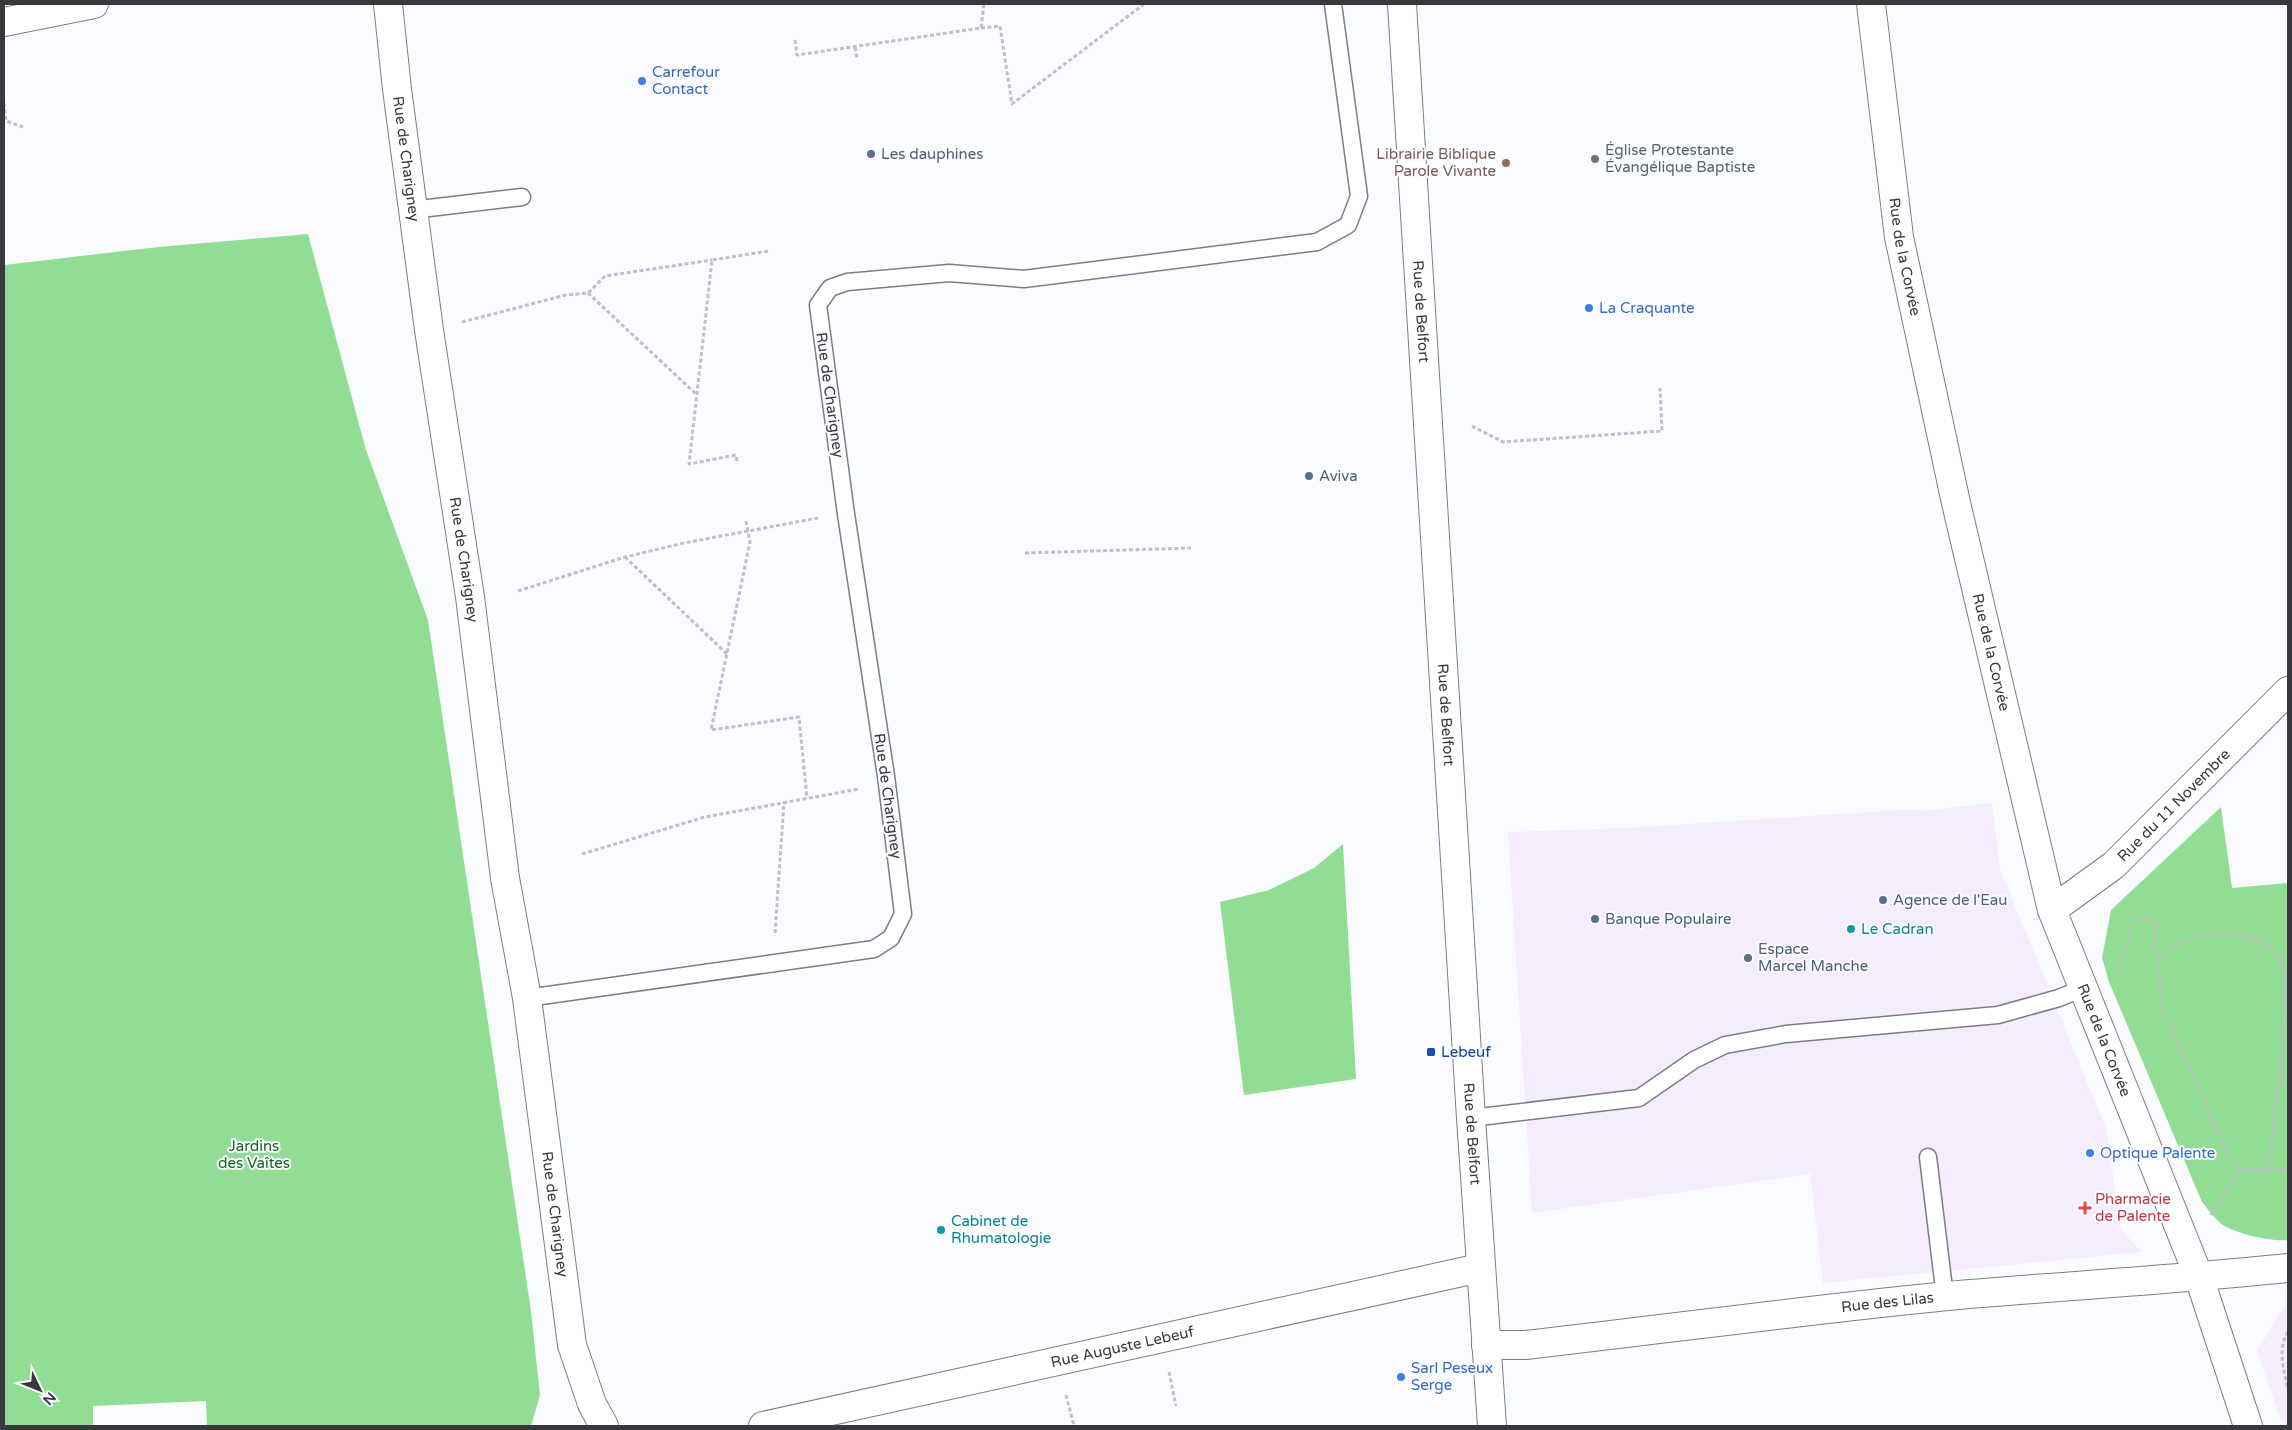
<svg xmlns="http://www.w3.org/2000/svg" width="2292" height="1430" viewBox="0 0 2292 1430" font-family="'Varela Round',sans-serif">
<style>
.commercial{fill:#f5edfe}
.education{fill:#f6edfd}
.green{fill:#92dd94}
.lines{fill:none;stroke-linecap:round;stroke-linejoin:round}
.lane-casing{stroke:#7b7e87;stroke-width:19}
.street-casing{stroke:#7b7e87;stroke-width:30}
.secondary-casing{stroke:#7b7e87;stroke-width:30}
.path{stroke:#bfc0c4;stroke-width:3;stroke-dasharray:4 2.5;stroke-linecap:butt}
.lane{stroke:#fff;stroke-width:16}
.street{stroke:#fff;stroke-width:28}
.secondary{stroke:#fff;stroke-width:28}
.shop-dot{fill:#3f7fe0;stroke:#fafbff;stroke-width:2}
.service-dot{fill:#5c6f8a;stroke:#fafbff;stroke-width:2}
.worship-dot{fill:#6b7280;stroke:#fafbff;stroke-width:2}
.education-dot{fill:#8d6e63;stroke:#fafbff;stroke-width:2}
.culture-dot{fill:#0f9aa8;stroke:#fafbff;stroke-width:2}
.transit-dot{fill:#1a4fb4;stroke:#fafbff;stroke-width:2}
.health-dot{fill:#e0444e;stroke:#fafbff;stroke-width:2}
.labels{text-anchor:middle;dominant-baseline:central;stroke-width:4;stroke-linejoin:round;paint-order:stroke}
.shop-label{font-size:15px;fill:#366cbe;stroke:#fafbff;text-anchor:start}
.worship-label{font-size:15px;fill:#5b616d;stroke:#fafbff;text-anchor:start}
.service-label{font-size:15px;fill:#4e5e75;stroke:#fafbff;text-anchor:start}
.education-label{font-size:15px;fill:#785e54;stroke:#fafbff;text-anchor:end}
.street-label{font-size:15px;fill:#38393d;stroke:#fafbff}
.culture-label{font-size:15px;fill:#0d838f;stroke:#fafbff;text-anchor:start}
.transit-label{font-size:15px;fill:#164399;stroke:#fafbff;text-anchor:start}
.park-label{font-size:15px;fill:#146520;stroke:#fafbff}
.health-label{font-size:15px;fill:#be3a42;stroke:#fafbff;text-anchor:start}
</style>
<rect width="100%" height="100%" fill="#fafbff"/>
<!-- commercial -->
<path class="commercial" d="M1992 803 2000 869 2107 1131 2120 1228 2141 1252 1823 1283 1810 1174 1532 1213 1508 832 1626 828 1917 809 1919 811Z"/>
<!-- education -->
<path class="education" d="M2288 1300V1426H2283L2257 1351Z"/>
<!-- green -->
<g class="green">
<path d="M308 234 366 450 428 620 531 1311 540 1395 531 1426H207L206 1401 93 1406V1426H4V265L158 247Z"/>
<path d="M2221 807 2232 888 2288 883V1240C2272 1242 2237 1234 2223 1225 2215 1220 2208 1209 2202 1202L2109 982 2102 958 2111 910Z"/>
<path d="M1343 844 1356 1079 1244 1095 1220 902 1269 890 1314 868Z"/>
</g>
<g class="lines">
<defs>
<g id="lane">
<path d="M412 210 522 197"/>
<path d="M527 998 874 949 891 938 903 914 886 776 846 514 818 305 830 288 847 282 949 273 1024 279 1317 242 1348 225 1359 196 1333 4"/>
<path d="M1471 1118 1639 1098 1694 1060 1725 1045 1786 1034 1998 1015 2059 998 2083 988"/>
<path d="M1928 1157 1945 1297"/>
</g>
<g id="street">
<path id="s1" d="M1871 4 1899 237 1956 503 2052 910 2199 1277 2248 1426"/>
<path id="s2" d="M2052 910 2114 865 2288 691"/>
<path id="s3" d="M1486 1345H1526C1666 1329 1806 1310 1947 1296 2061 1286 2175 1280 2288 1268"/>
<path id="s4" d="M763 1426 1480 1268"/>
</g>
<g id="secondary">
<path id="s5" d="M388 4 397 89 429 330 470 597 505 878 527 998 572 1345 592 1404 604 1426"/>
<path id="s6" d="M1402 4 1471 1118 1492 1426"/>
<path d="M4 22 94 4"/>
</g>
</defs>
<!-- lane casing -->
<use href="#lane" class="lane-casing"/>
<!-- street casing -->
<use href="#street" class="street-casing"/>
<!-- secondary casing -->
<use href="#secondary" class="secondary-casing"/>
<!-- path -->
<g class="path">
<path d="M981 28 1000 26 1012 104 1144 4"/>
<path d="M795 40 797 55 981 28 984 4"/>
<path d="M855 47 857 59"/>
<path d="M4 103 6 121 23 127"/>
<path d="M588 293 697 395"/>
<path d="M462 322 566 295 588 293 605 276 712 260"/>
<path d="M1472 426 1503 442 1662 431 1660 388"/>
<path d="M737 461 736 455 689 464 712 260 769 251"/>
<path d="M746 521 750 542 711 730 799 717 807 798"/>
<path d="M1025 553 1191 548"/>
<path d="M625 557 727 654"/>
<path d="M518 591 625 557 684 543 818 518"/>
<path d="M582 854 705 817 859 789"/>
<path d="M775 933 784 802"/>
<path d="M2158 958C2177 941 2206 931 2232 934 2288 942 2288 969 2284 1017 2282 1038 2281 1060 2279 1082"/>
<path d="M2116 974 2134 923 2140 919 2151 920 2156 926 2154 946 2158 958 2162 1006 2230 1159 2241 1169 2268 1170 2279 1082 2288 1084"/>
<path d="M2268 1170H2288"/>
<path d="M2211 1215 2241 1169"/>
<path d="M2288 1332C2277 1347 2284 1373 2288 1389"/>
<path d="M1169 1372 1176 1406"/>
<path d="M1066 1395 1074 1426"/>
</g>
<!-- lane -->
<use href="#lane" class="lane"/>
<!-- street -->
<use href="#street" class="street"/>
<!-- secondary -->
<use href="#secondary" class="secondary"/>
</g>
<!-- markers -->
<g class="shop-dot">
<circle cx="642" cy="81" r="5"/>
<circle cx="1589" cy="308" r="5"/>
<circle cx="2090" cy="1153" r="5"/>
<circle cx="1401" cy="1377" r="5"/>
</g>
<g class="service-dot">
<circle cx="871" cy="154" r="5"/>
<circle cx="1309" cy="476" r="5"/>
<circle cx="1883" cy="900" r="5"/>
<circle cx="1595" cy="919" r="5"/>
<circle cx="1748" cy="958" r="5"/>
</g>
<circle class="worship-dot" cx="1595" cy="159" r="5"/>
<circle class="education-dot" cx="1506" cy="163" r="5"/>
<g class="culture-dot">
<circle cx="1851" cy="929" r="5"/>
<circle cx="941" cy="1230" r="5"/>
</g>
<rect class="transit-dot" x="1426" y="1047" width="10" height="10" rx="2.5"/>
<path class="health-dot" d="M2082.5 1200.5h5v5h5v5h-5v5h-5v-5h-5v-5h5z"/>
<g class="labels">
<!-- shop labels -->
<g class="shop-label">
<text x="652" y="72">Carrefour<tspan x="652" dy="17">Contact</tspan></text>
<text x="1599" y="308">La Craquante</text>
<text x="2100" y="1153">Optique Palente</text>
<text x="1411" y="1368">Sarl Peseux<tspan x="1411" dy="17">Serge</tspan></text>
</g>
<!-- worship labels -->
<g class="worship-label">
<text x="1605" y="150">Église Protestante<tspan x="1605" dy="17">Évangélique Baptiste</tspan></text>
</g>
<!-- service labels -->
<g class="service-label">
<text x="881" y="154">Les dauphines</text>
<text x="1319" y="476">Aviva</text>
<text x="1893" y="900">Agence de l'Eau</text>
<text x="1605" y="919">Banque Populaire</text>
<text x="1758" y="949">Espace<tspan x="1758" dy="17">Marcel Manche</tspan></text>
</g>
<!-- education labels -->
<g class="education-label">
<text x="1496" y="154">Librairie Biblique<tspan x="1496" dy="17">Parole Vivante</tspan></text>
</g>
<!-- street labels -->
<g class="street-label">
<text stroke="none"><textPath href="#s5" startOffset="156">Rue de Charigney</textPath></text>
<text stroke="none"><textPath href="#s1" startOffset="255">Rue de la Corvée</textPath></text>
<text stroke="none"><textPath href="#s6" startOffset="308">Rue de Belfort</textPath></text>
<text transform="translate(830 395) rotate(82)">Rue de Charigney</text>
<text stroke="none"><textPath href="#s5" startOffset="561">Rue de Charigney</textPath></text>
<text stroke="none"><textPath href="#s1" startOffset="660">Rue de la Corvée</textPath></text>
<text stroke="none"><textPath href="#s6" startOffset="712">Rue de Belfort</textPath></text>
<text transform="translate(888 796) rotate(82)">Rue de Charigney</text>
<text stroke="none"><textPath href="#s2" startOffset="161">Rue du 11 Novembre</textPath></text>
<text stroke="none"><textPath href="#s1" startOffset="1065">Rue de la Corvée</textPath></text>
<text stroke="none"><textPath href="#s6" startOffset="1132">Rue de Belfort</textPath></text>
<text stroke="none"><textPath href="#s5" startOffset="1222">Rue de Charigney</textPath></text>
<text stroke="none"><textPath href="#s3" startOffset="404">Rue des Lilas</textPath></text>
<text stroke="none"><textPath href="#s4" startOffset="368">Rue Auguste Lebeuf</textPath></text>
</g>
<!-- culture labels -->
<g class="culture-label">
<text x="1861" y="929">Le Cadran</text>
<text x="951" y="1221">Cabinet de<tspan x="951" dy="17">Rhumatologie</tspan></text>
</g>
<!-- transit labels -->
<g class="transit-label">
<text x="1441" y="1052">Lebeuf</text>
</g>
<!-- park labels -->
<g class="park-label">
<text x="254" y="1146">Jardins<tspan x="254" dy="17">des Vaîtes</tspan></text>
</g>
<!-- health labels -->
<g class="health-label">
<text x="2095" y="1199">Pharmacie<tspan x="2095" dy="17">de Palente</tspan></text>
</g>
</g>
<!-- border -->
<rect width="2292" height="1430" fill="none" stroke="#38393d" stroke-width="10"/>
<!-- north arrow -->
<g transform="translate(40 1390) rotate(133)" stroke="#fafbff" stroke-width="4" paint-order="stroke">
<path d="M0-4L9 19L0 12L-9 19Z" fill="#38393d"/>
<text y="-8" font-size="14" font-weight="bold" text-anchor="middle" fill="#38393d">N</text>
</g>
</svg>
